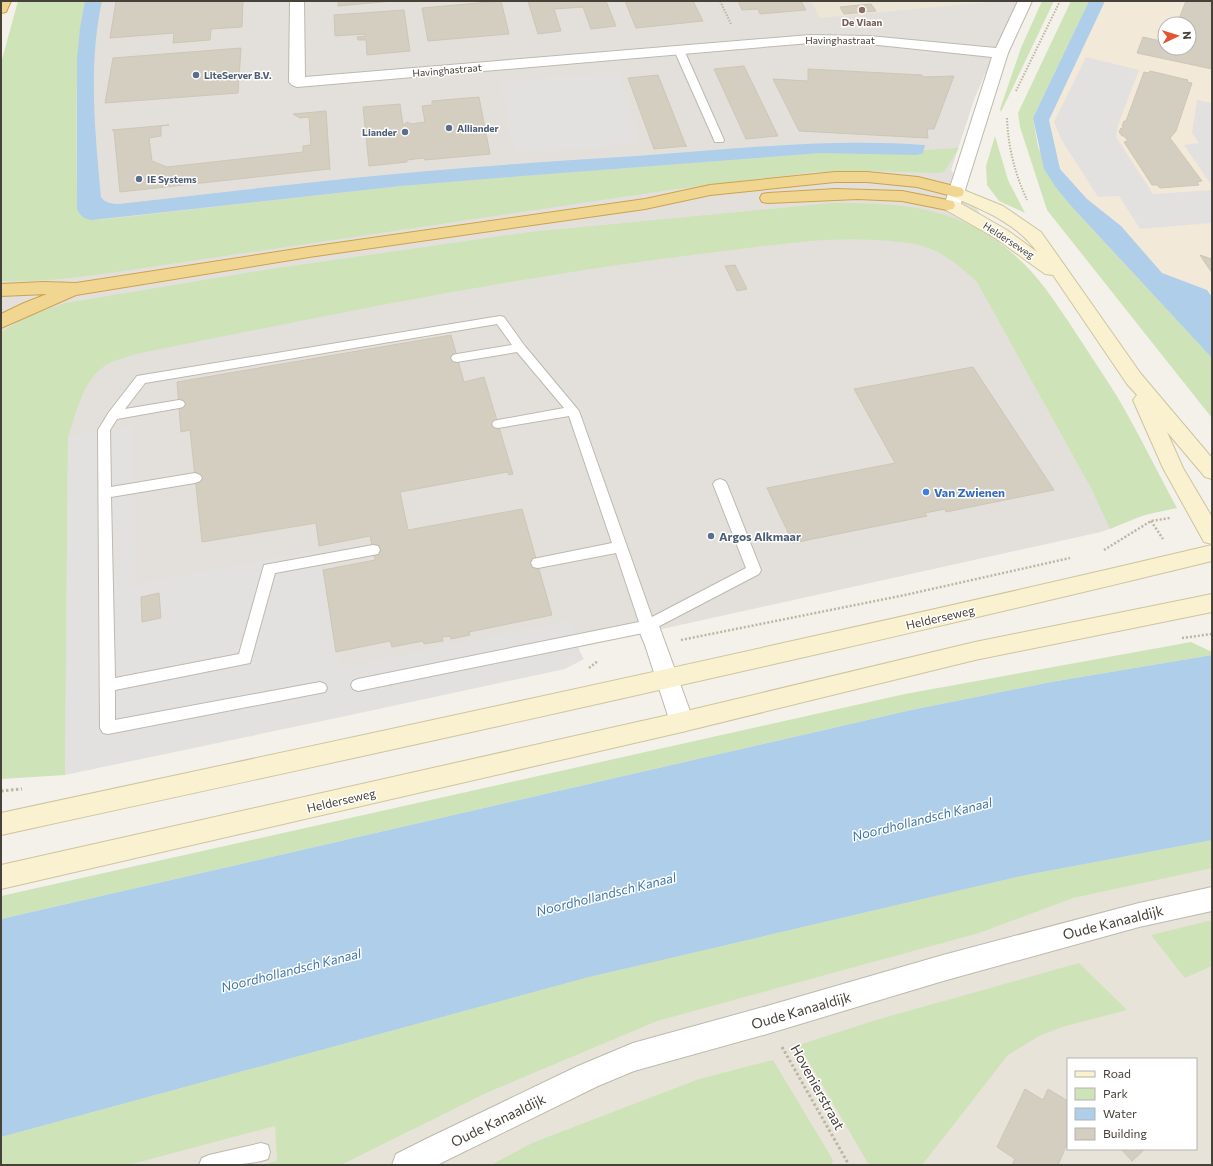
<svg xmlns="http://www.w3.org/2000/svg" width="1213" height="1166" viewBox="0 0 1213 1166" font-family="Commissioner,sans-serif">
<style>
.residential{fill:#e7e3d9;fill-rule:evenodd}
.commercial{fill:#f3e9d9;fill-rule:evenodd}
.industrial{fill:#e3e0dc}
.education{fill:#ebe6d6}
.green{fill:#cee3b8}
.parking{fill:#e3e1df}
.water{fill:#aecee9}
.building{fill:#d4cec1;stroke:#cec6b5}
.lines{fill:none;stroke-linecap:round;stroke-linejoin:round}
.service-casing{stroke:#beb9ae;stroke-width:2}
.minor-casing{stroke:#beb9ae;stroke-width:2}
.secondary-casing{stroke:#cec49f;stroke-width:2}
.trunk-casing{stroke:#cda34c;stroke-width:2}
.path-far2{stroke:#beb5a1;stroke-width:2;stroke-dasharray:1.5 1.5;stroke-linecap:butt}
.path-far1{stroke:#beb5a1;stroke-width:2.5;stroke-dasharray:2 2;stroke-linecap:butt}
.path{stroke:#beb5a1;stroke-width:3;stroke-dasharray:2.5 2.5;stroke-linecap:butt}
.service{fill:#fff;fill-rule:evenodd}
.minor{fill:#fff;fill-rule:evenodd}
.secondary{fill:#f9f1cf;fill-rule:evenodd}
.trunk{fill:#f0d690;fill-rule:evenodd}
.education-dot{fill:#8d6e63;stroke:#fff;stroke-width:1.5}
.service-dot{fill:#5c6f8a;stroke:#fff;stroke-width:1.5}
.shop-dot{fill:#3f7fe0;stroke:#fff;stroke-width:1.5}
.labels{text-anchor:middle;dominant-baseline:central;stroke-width:3;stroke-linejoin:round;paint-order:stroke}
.far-education-label{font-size:10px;font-weight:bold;fill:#785e54;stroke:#fff}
.far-street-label{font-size:10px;fill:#474239;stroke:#fff}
.far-service-label{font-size:10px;font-weight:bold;fill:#4e5e75;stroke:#fff;text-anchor:start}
.shop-label{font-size:12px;font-weight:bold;fill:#366cbe;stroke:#fff;text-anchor:start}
.service-label{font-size:12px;font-weight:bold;fill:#4e5e75;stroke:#fff;text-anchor:start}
.street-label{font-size:12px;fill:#474239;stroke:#fff}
.water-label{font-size:13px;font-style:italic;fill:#3e76a8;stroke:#fff}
.near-street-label{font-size:14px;fill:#474239;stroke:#fff}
</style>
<rect width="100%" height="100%" fill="#f4f1eb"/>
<!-- residential -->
<path class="residential" d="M1212 811V1165H1V1108ZM1068 1059H1196V1149H1068Z"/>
<!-- commercial -->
<path class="commercial" d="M1089 1H1212V379L1056 208 1033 118ZM1165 24H1189V48H1165Z"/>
<!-- industrial -->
<path class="industrial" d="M75 1H1017L975 97 951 170 1172 505 1101 532 1 775V231Z"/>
<!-- education -->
<path class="education" d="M811 1H998L820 18Z"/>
<!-- green -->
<g class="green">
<path d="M18 1H85C73 70 77 140 77 209L99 220 401 186 523 176 821 153H923L924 150 959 148 944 172 935 173 867 171 815 172 670 190 164 265C110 273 55 283 1 281V63Z"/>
<path d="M1042 1H1054L1001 112 1000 109 1021 48Z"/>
<path d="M1071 1H1089L1033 118 1038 147 1057 189 1072 207 1212 358V418L1047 210 1020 127 1018 113Z"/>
<path d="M995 136 1008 180 1025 213 999 201 987 185 986 166Z"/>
<path d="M831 203C872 203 912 203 951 217 973 225 993 237 1011 252 1036 272 1054 300 1072 327 1087 350 1103 374 1118 398 1139 434 1157 471 1177 508L1140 516 1110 529 1091 488 977 282C960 266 942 251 919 245 913 243 905 243 898 242 838 234 776 245 717 252 521 275 329 315 136 354 128 357 118 359 110 363 83 376 77 412 68 437L65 775 1 779V332L24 318 65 303 270 269 530 232Z"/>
<path d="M1191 642 1212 652V655L1051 682 911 710 1 919V896L905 694Z"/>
<path d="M1212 840V868L1073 898 979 933 657 1021 486 1093 341 1165H261L277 1161 275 1126 128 1165H1V1137L589 977 1026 875Z"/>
<path d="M1212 920V966L1185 978 1151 935Z"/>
<path d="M1079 963 1127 1010 1062 1027 1039 1036 1008 1055 922 1165H869L799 1045 876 1020Z"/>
<path d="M773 1060 833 1160 831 1165H491L532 1143 699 1079Z"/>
</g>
<!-- parking -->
<g class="parking">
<path d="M1086 57 1139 70 1118 125 1116 137 1153 194 1212 190V223L1140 229 1119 196 1098 197 1061 139 1054 122Z"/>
<path d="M618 72 639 143 515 154 501 82Z"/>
<path d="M1197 100 1212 103V186L1184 145 1199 143 1192 133Z"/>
<path d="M132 426 137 584 320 550 339 668 570 621 580 652 584 659 565 669 346 716 65 775 68 437Z"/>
</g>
<!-- water -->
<g class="water">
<path d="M85 1H102C88 65 95 132 101 197 105 203 112 204 119 204 197 195 275 186 353 178 447 168 542 162 637 156 733 149 828 138 925 145L923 153 917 155 821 153 523 176 401 186 92 220C85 219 81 217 77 209V59L80 28Z"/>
<path d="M1089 1H1105L1049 120 1060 169 1087 199 1121 226 1162 273 1207 290 1212 297V358L1072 207 1057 189 1044 169 1033 118Z"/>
<path d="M1212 655V840L1026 875 589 977 1 1137V919L911 710 1051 682Z"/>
</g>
<!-- building -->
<g class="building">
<path d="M116 1H243L242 27 211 29 210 40 173 43 174 33 110 38Z"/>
<path d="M338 1H393L338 6Z"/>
<path d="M501 1 509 34 428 41 422 8Z"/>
<path d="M528 1H606L616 26 591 29 583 7 554 9 561 31 538 34Z"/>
<path d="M625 1H693L703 21 636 28Z"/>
<path d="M738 1H801L806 10 760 14 758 9 742 10Z"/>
<path d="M1186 1H1212L1210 6 1212 7V69L1137 53 1143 37 1165 42V48H1189V24H1177Z"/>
<path d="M871 4 876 11 844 14 840 7Z"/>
<path d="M404 10 410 51 367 55 366 40H358L357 37 365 36V34L335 36 334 15Z"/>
<path d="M241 48 238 93 105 103 113 58Z"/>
<path d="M744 66 778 136 746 139 714 69Z"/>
<path d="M808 69 922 75 923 77 954 76 934 129H927L928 138 799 131 773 79 808 81Z"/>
<path d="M1150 71 1188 80 1187 82 1192 83 1176 131 1170 138 1202 181 1197 182 1199 185 1160 188 1157 185H1152L1124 142 1128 141 1124 136H1122L1119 132 1121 128H1123L1124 126H1122L1124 121H1126L1144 72 1148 73Z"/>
<path d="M658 75 686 146H687L654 149 628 78Z"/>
<path d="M479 97 490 154 425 160 424 158 407 160V162L369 166 363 107 400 104 403 125 407 122 411 124 425 122 422 106 432 105V101Z"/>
<path d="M326 111 330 170 329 169 120 192 114 131 112 130 169 125 161 126V136L149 138 152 161 167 167 303 152V146L311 145 309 117 300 118 293 114Z"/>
<path d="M1200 255 1212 259V273Z"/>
<path d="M735 265 747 289 737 291 725 266Z"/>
<path d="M451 335 464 382 484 377 513 474 509 475 507 472 400 492 408 530 522 509 552 615 469 632 470 635 451 639 450 636 442 637 443 641 424 644 423 641 392 647 390 641 336 652 323 570 375 560 370 536 319 546 316 523 202 542 190 430 181 432 177 382Z"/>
<path d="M973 367 1054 490 946 512 945 509 925 513 927 516 793 543 767 488 895 463 854 389Z"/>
<path d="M159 593 161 618 142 622 141 597Z"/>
<path d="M1025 1089 1043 1100 1048 1089 1068 1101V1142L1058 1165H1012L1015 1159 997 1147Z"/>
<path d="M1121 1149H1145L1132 1161Z"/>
</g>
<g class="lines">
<defs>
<g id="service">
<path d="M679 47 684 50 724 140 723 142H715L714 140 674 50Z"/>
<path d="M500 316 504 317 524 345 579 411 652 617 746 568 713 484 715 481 720 479 725 481 727 484 761 570 759 574 648 632 358 691 353 689 351 685 353 681 358 679 639 622 616 553 538 568 533 567 531 563 533 559 538 558 612 543 569 416 498 428 494 427 492 424 494 421 498 420 564 408 517 352 457 362 453 361 451 358 453 355 457 354 512 345 497 324 145 383 125 409 179 400 183 401 185 404 183 407 179 408 117 419 110 430 111 487 195 473 200 475 202 478 200 481 195 483 111 497 115 678 239 654 264 565 373 545 378 546 380 550 378 554 373 555 275 573 250 663 115 690V720L320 682 325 684 327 688 325 692 108 734 103 733 100 728 98 430 109 412 137 376Z"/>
<path d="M261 1143 268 1145 270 1152 268 1159C246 1166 223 1165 199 1165L202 1158 209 1155Z"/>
</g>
<g id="minor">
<path d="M290 1H304L305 77 810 35 869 36 996 48 1018 1H1032L1008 53 960 206 958 210 952 211 946 210 944 206 992 57 869 44 810 43 297 87 292 85 289 82Z"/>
<path d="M648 617 656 620 659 626 694 722 690 729 682 732 674 729 670 722 645 645 637 626 640 620Z"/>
<path d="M1212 887V911L1139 927 943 981 767 1034 634 1071 598 1086 437 1165H392L396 1154 428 1138 578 1066 633 1043 767 1006 943 955 1139 903Z"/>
</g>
<g id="secondary">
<path d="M956 187 1003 206 1041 232 1141 374 1212 458V479L1205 477 1167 432 1183 468 1212 517V544L1204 542 1163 468 1133 400 1137 395 1127 384 1053 275 1045 274 995 238 946 210 944 206 946 202 952 201 958 202 1007 230 1037 252C1017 223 981 209 950 196L948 192 950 188Z"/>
<path d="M1212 545V561C810 659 405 747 1 835V813C405 726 810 640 1212 545Z"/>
<path d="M1212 594V612L975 660 682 732 1 889V865L682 712 975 642Z"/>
</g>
<g id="trunk">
<path d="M1 1H11L6 12 1 13Z"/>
<path d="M835 172H867L918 177 962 188 964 192 962 196 956 197 917 187 867 182H835L710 195 645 209 309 257 76 295 1 328V314L24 303 47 294 1 296V284L43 282 76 283 309 247 645 199 710 185Z"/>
<path d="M836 189 902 191 953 201 955 205 953 209 947 210 902 201 858 199 768 203 762 202 760 198 762 194 768 193Z"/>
</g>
</defs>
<!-- service casing -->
<use href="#service" class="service-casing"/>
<!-- minor casing -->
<use href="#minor" class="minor-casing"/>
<!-- secondary casing -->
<use href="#secondary" class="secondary-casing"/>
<!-- trunk casing -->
<use href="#trunk" class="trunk-casing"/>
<!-- path-far2 -->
<g class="path-far2">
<path d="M720 1 731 24"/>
<path d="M1016 91 1060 1"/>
<path d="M1007 118C1008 147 1015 174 1027 200"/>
</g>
<!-- path-far1 -->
<g class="path-far1">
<path d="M1151 521 1163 539"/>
<path d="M1104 550 1151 521 1170 518"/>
<path d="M1182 638 1212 634"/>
<path d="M681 640 905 595 1070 558"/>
<path d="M589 668 598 661"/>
</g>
<!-- path -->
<g class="path">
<path d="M1 791 22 789"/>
<path d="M782 1047 849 1165"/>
</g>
<!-- service -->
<use href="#service" class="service"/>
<!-- minor -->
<use href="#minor" class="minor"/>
<!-- secondary -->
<use href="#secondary" class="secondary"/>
<!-- trunk -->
<use href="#trunk" class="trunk"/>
</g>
<!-- markers -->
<circle class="education-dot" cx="862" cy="10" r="4"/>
<g class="service-dot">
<circle cx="196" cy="75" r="4"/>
<circle cx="449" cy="128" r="4"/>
<circle cx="405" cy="132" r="4"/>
<circle cx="139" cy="179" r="4"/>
<circle cx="711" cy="536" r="4"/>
</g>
<circle class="shop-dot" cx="926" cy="492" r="4"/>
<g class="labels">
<!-- far-education labels -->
<g class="far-education-label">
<text x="862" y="22">De Viaan</text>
</g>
<!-- far-street labels -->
<g class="far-street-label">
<text x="840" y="40">Havinghastraat</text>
<text transform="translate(447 70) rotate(-5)">Havinghastraat</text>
<text transform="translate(1009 240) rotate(33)">Helderseweg</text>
</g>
<!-- far-service labels -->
<g class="far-service-label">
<text x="204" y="75">LiteServer B.V.</text>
<text x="457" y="128">Alliander</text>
<text x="397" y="132" text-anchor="end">Liander</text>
<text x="147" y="179">IE Systems</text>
</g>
<!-- shop labels -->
<g class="shop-label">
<text x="934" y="492">Van Zwienen</text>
</g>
<!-- service labels -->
<g class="service-label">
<text x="719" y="536">Argos Alkmaar</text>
</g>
<!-- street labels -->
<g class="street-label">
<text transform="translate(940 617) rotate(-13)">Helderseweg</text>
<text transform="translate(341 800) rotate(-13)">Helderseweg</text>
</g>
<!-- water labels -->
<g class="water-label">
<text transform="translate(922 819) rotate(-14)">Noordhollandsch Kanaal</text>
<text transform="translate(606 894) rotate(-14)">Noordhollandsch Kanaal</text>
<text transform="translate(291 970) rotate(-14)">Noordhollandsch Kanaal</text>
</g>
<!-- near-street labels -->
<g class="near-street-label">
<text transform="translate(1113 922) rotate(-14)">Oude Kanaaldijk</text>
<text transform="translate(801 1010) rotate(-16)">Oude Kanaaldijk</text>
<text transform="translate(818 1087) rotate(61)">Hovenierstraat</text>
<text transform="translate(498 1120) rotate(-26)">Oude Kanaaldijk</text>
</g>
</g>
<!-- border -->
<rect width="1213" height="1166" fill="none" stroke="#474239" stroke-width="4"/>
<!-- legend -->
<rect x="1067" y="1058" width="130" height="92" fill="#ffffff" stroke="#b5b3b0"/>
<rect x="1075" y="1071" width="20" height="6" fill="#f9f1cf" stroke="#b5b3b0"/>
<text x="1103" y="1078" font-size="12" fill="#474239">Road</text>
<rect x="1075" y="1088" width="20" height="12" fill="#cee3b8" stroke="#b5b3b0"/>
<text x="1103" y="1098" font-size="12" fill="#474239">Park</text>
<rect x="1075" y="1108" width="20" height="12" fill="#aecee9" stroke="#b5b3b0"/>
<text x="1103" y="1118" font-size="12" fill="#474239">Water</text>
<rect x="1075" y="1128" width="20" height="12" fill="#d4cec1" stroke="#b5b3b0"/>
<text x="1103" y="1138" font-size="12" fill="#474239">Building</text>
<!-- north arrow -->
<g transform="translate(1177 36) rotate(86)"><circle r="19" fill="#ffffff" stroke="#b5b3b0"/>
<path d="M0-3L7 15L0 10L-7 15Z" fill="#e25533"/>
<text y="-6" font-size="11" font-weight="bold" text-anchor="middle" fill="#474239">N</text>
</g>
</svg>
